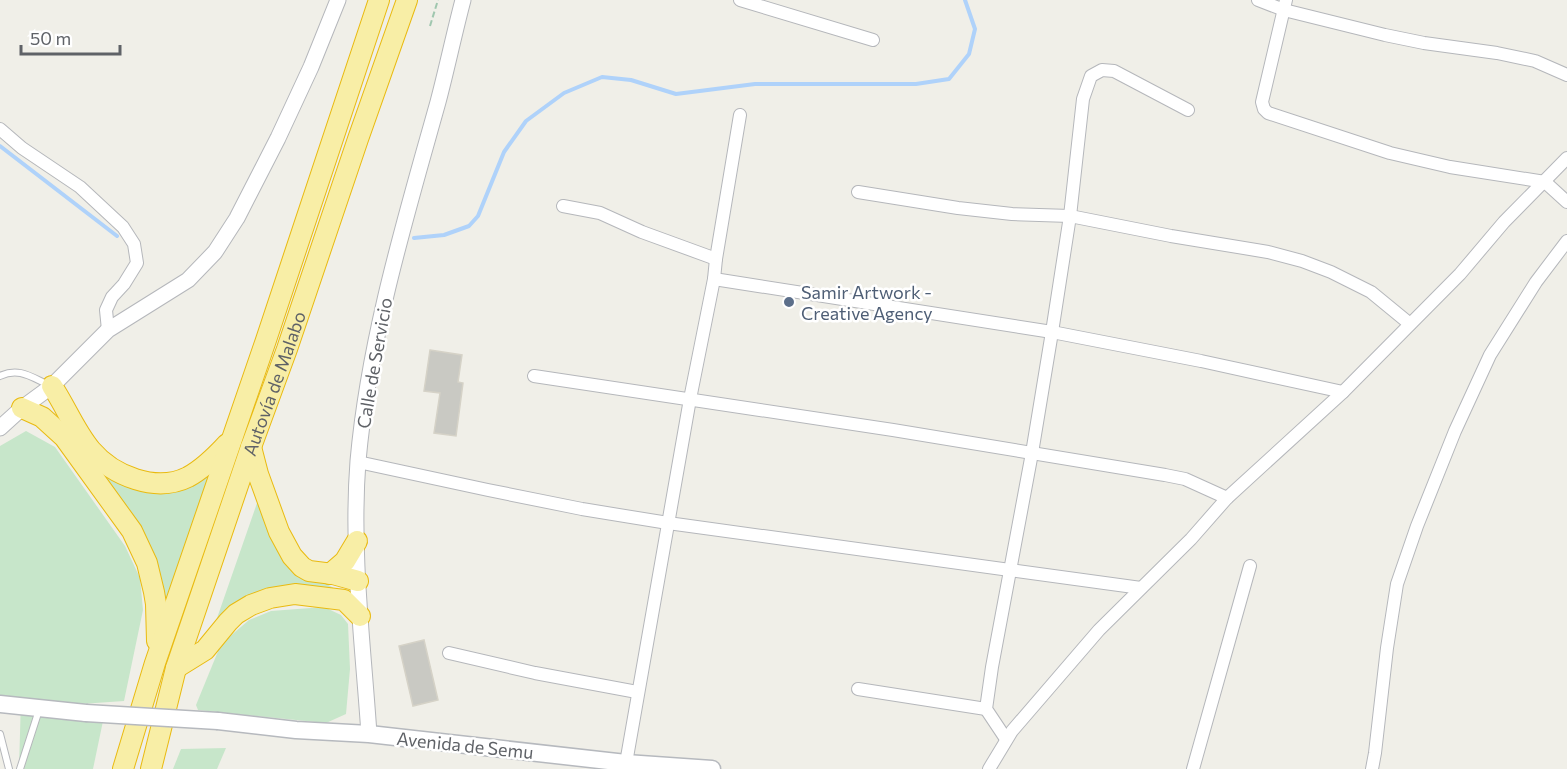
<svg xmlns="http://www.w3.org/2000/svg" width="1567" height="769" viewBox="0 0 1567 769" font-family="Commissioner,sans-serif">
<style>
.green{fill:#c7e6ca}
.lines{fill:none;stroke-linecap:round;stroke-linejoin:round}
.stream{stroke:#afd2fa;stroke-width:4}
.building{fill:#c9c9c3;stroke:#d5d2c7;stroke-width:1.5}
.service-casing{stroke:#b5b7bb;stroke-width:8}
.minor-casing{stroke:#b5b7bb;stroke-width:14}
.tertiary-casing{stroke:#b5b7bb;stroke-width:17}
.secondary-casing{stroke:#b6b9be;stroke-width:19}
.trunk-casing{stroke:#e9ba10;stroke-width:22}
.path{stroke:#a0c7af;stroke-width:2;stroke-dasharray:6 3;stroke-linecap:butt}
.service{stroke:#fff;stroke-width:6}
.minor{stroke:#fff;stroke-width:12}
.tertiary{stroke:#fff;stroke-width:15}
.secondary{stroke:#fff;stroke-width:16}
.trunk{stroke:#f8eea6;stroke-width:20}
.secondary-bridge-casing{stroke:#b6b9be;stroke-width:19;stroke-linecap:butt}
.secondary-bridge{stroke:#fff;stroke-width:16}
.service-dot{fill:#5c6f8a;stroke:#fff;stroke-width:2}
.labels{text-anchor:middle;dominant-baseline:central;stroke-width:5;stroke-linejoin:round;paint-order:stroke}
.service-label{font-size:18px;fill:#4e5e75;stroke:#fff;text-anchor:start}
.street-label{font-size:18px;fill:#5f6267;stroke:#fff}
</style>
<rect width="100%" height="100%" fill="#f0efe8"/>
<!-- green -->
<g class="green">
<path d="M26 431 55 447 125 546 140 578 143 610 124 701 81 704 25 698 103 721 93 769H19L21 698 0 695V446Z"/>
<path d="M96 467 126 485 213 468 159 619 150 568Z"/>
<path d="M264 483 293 565 339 591 275 592 208 644Z"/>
<path d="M324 607 341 615 348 624 350 669 346 714 326 723 198 710 196 705 221 644 249 620 271 611Z"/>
<path d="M226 748 217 769H173L181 749Z"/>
</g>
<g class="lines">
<!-- stream -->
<g class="stream">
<path d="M0 146 117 236"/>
<path d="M414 238 444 235 469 226 478 216 504 152 526 121 564 93 602 77 631 80 676 94 755 84H916L949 79 969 54 975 29 965 0"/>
</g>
</g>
<!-- building -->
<g class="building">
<path d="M430 350 462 355 458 382 463 383 456 436 434 433 440 393 424 391Z"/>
<path d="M424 640 438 700 413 706 399 646Z"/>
</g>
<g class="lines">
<defs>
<g id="service">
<path d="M0 376C19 367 31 377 49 385"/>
<path d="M0 734 9 769"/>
<path d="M20 769 39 710"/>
</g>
<g id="minor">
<path d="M740 0 873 40"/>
<path d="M1258 0 1284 10 1385 35 1424 43 1497 53 1535 61 1567 75"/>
<path d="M1286 0 1262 102 1264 109 1268 113 1390 153 1450 167 1545 182 1567 202"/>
<path d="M0 129 22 148 80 187 123 227 134 244 137 263 124 284 112 297 106 310 108 330"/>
<path d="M858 192 958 208 1012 214 1070 216 1171 236 1268 252 1302 261 1331 272 1371 292 1410 324"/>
<path d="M563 206 600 213 642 232 716 259"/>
<path d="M714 279 1052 332 1201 361 1343 392"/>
<path d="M534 376 893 430 1165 475 1185 479 1227 498"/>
<path d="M358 462 488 490 582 509 668 523 1141 588"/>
<path d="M449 653 535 673 637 692"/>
<path d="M858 689 986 709"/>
<path d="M1006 739 986 709 992 667 1032 453 1052 332 1070 216 1083 99 1091 76 1102 70 1114 71 1188 110"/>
<path d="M626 763 690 399 714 279 716 259 740 115"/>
<path d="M989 769 1012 731 1099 630 1191 539 1227 498 1343 392 1460 274 1504 222 1567 158"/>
<path d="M1193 769 1250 566"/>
<path d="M1372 769 1375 753 1387 648 1397 584 1417 526 1455 431 1490 355 1536 282 1567 241"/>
</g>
<g id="tertiary">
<path d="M0 428 22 408 52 386 108 330 188 280 215 252 237 218 278 138 311 67 338 0"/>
<path d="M369 734C363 644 351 552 358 461 369 338 405 220 438 102 447 68 454 34 463 0"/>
</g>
<g id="secondary">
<path d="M0 704 86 713"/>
<path d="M218 721 296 730 369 734 626 763 712 769"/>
</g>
<g id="trunk">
<path d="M52 386C66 407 75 431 91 450 113 476 156 493 188 477 203 469 215 457 227 444"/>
<path d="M22 408 42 417 64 437 132 531 147 563 154 592 156 604 157 641"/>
<path d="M251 447 258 474 279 532 292 556 302 567 309 571 333 574 358 581"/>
<path d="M330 574 345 561 357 541"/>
<path d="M176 668 205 650 228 622 236 614 251 605 270 598 295 594 344 600 360 616"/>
<path d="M123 769 155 663 266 340 379 0"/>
<path id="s1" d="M151 769 176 668 251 447 287 349 358 139 407 0"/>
</g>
</defs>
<!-- service casing -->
<use href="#service" class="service-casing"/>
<!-- minor casing -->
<use href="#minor" class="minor-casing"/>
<!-- tertiary casing -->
<use href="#tertiary" class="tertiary-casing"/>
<!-- secondary casing -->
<use href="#secondary" class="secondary-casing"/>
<!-- trunk casing -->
<use href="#trunk" class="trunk-casing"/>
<!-- path -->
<path class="path" d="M430 26 438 0"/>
<!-- service -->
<use href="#service" class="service"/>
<!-- minor -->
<use href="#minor" class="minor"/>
<!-- tertiary -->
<use href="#tertiary" class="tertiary"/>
<!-- secondary -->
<use href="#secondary" class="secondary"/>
<!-- trunk -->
<use href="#trunk" class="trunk"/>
<defs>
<path id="secondary-bridge" d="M86 713 218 721"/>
</defs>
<!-- secondary-bridge casing -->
<use href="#secondary-bridge" class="secondary-bridge-casing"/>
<!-- secondary-bridge -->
<use href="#secondary-bridge" class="secondary-bridge"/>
</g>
<!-- markers -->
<circle class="service-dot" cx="789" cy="302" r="6"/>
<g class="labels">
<!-- service labels -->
<g class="service-label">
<text x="801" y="292">Samir Artwork -<tspan x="801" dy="21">Creative Agency</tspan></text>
</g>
<!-- street labels -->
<g class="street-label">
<text transform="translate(374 363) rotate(-80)">Calle de Servicio</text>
<text stroke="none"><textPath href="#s1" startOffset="405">Autovía de Malabo</textPath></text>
<text transform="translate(465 745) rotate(6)">Avenida de Semu</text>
</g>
</g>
<!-- scale -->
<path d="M21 45v9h99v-9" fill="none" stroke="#5f6267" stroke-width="3"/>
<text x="30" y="45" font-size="18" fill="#5f6267" stroke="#ffffff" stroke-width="4.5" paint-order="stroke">50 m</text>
</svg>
